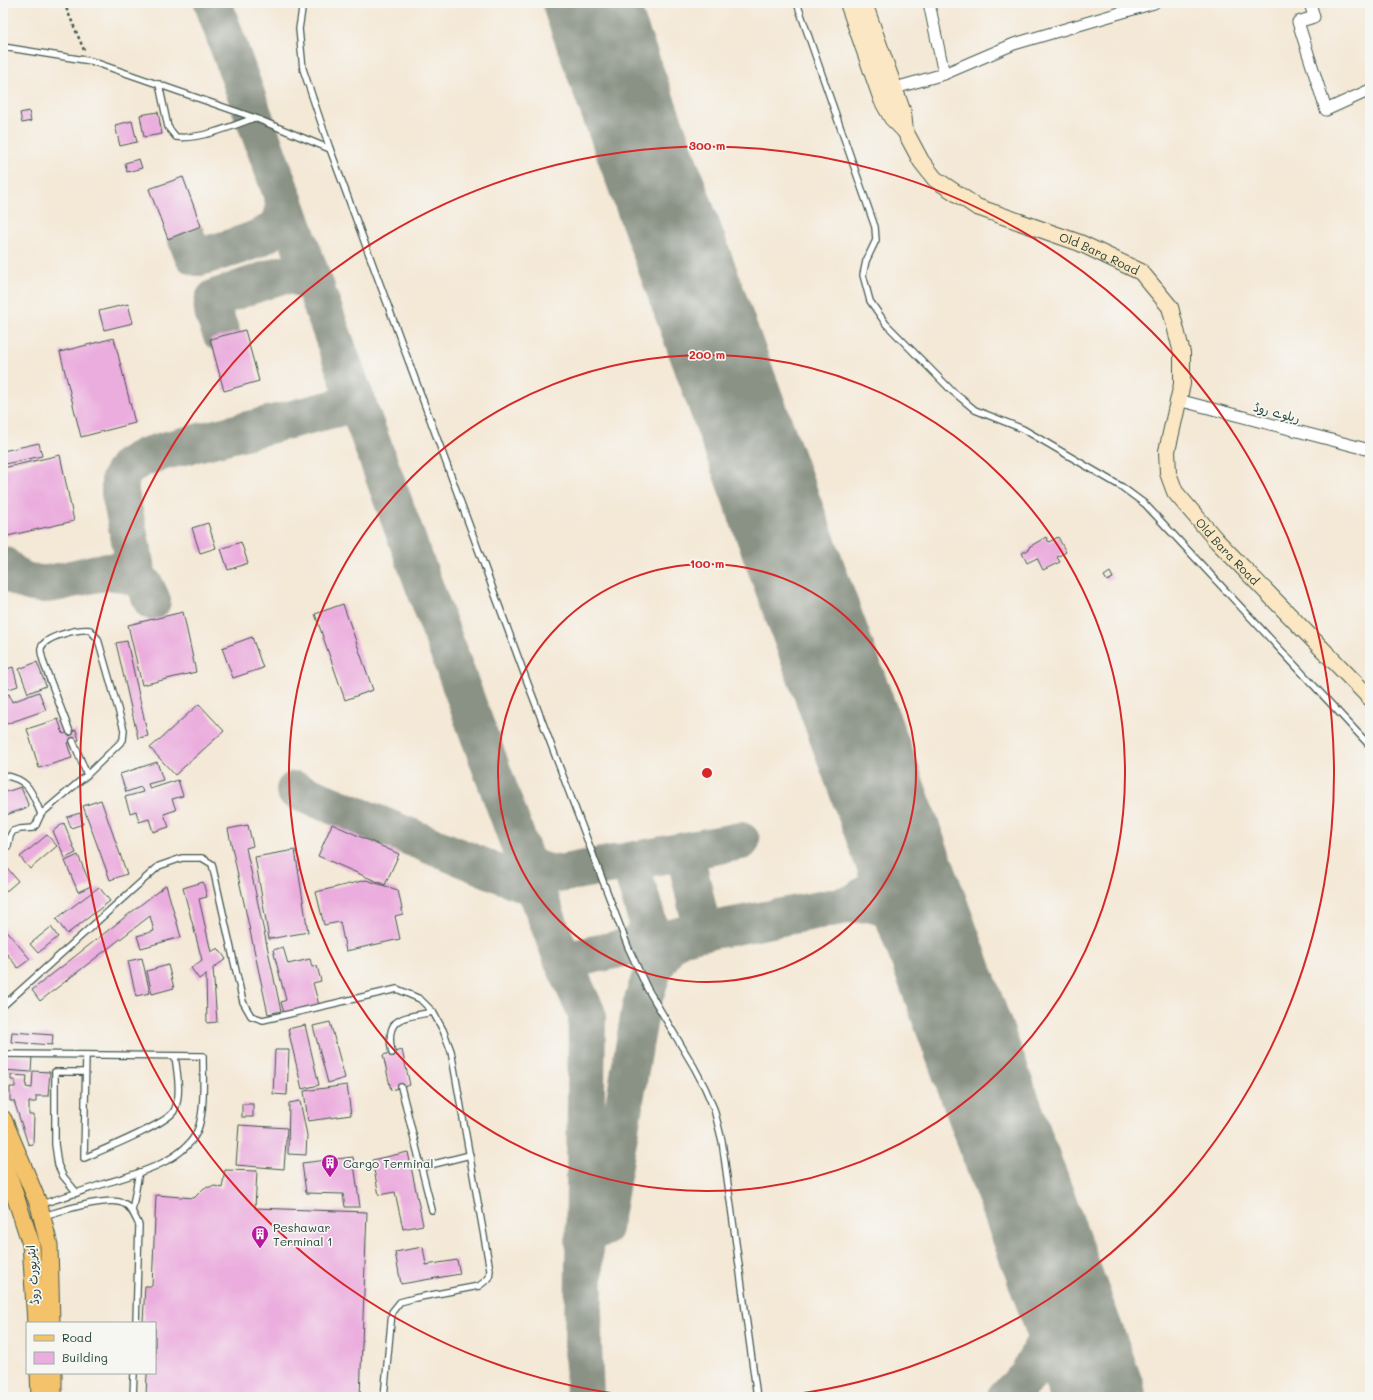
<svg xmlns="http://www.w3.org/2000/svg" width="1373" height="1400" viewBox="0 0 1373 1400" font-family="Mali,'Playpen Sans Arabic',sans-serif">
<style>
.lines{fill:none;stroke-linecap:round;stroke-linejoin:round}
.taxiway{stroke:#8a9285;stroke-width:38}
.runway{stroke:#8a9285;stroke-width:94}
.building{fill:#ebadde}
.lane-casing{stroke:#3f574c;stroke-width:8}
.street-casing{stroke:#3f574c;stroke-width:13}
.secondary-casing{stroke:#3f574c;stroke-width:18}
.primary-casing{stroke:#3f574c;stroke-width:19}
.path{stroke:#3f574c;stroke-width:2.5;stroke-dasharray:3 3;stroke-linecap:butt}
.lane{stroke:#fff;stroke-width:5.5}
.street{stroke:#fff;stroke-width:11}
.secondary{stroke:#fbe7c3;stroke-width:16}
.primary{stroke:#f4c26a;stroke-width:17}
.ring{fill:none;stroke:#d62828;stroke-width:2}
.labels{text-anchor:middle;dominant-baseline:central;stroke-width:3.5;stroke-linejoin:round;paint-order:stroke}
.street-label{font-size:12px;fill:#1f3d34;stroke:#f6f6f2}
.poi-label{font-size:12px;fill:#1f3d34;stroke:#f6f6f2;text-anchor:start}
.centre{fill:#d62828;stroke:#f6f6f2;stroke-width:2}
.ring-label{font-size:12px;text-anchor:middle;font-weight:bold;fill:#d62828;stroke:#f6f6f2;stroke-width:3.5;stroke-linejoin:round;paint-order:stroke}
</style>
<rect width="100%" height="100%" fill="#f6f6f2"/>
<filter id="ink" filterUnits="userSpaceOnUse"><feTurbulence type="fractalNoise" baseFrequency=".025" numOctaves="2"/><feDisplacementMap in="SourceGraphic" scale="8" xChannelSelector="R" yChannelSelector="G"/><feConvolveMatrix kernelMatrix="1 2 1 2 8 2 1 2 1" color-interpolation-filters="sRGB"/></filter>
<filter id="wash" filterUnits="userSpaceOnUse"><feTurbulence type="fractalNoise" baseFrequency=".012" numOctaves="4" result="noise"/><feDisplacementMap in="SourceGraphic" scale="16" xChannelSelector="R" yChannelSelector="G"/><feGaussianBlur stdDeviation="0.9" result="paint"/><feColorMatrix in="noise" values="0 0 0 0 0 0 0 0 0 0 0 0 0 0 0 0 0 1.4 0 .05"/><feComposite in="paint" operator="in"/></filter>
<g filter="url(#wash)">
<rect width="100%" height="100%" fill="#f4e8d6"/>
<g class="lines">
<!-- taxiway -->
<g class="taxiway">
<path d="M213 3 357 403 526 863 563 961 587 1014 583 1345 585 1397"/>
<path d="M186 237 193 255 196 257H200C219 251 268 240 278 224 282 218 283 210 285 203"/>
<path d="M221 333C218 323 208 307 215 298L281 275C295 274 304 279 316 287"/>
<path d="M3 565C9 570 15 577 23 580 50 592 80 573 108 572 118 571 128 575 138 578"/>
<path d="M152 601 145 586 138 578 120 493V479L128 466 144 457 164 451 357 403"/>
<path d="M295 790 535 888"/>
<path d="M526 863C538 872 549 874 564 873L741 841"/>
<path d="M852 904 894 876 904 863"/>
<path d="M688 935 696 925 699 915 688 866 689 860 696 849"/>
<path d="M638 945 643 938 648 923 634 876 637 868 643 859"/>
<path d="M563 961 680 936 852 904 870 903 925 920"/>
<path d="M603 1228 641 1006 653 970 668 946 680 936"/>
<path d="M1006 1397 1027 1377 1045 1342 1052 1318 1050 1266"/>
</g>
<!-- runway -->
<path class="runway" d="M590 3 1099 1397"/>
</g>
<g id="blocks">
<!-- building -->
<g class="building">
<path d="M29 111 31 121 22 123 20 113Z"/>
<path d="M158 112 162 134 144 137 140 115Z"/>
<path d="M132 121 137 142 120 146 115 125Z"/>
<path d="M139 159 142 168 127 172 125 163Z"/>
<path d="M183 177 201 226 168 239 149 189Z"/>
<path d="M128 304 133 323 104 330 99 311Z"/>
<path d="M245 330 259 381 224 391 210 339Z"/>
<path d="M114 338 135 423 81 437 60 352Z"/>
<path d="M39 443 42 456 5 464 3 451Z"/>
<path d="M60 455 74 521 3 537V468Z"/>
<path d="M208 523 216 548 200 553 192 528Z"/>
<path d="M1046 537 1049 542 1058 537 1066 552 1057 557 1060 562 1043 570 1037 558 1027 563 1022 553 1030 549 1029 547Z"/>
<path d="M241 542 248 563 228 570 221 549Z"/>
<path d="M1110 572 1113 578 1107 581 1104 576Z"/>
<path d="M343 604 373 690 345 700 315 614Z"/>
<path d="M183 612 196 672 142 685 128 625Z"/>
<path d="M252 637 263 668 233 678 222 648Z"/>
<path d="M127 641 148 736 138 738 116 643Z"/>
<path d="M3 654 7 669 13 667 18 686 3 691Z"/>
<path d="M37 662 46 686 28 693 19 669Z"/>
<path d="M39 692 46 710 3 725V696L9 694 12 702Z"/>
<path d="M199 704 224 731 175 775 150 748Z"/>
<path d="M58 719 63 734 76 730 79 740 67 743 72 758 39 768 27 729Z"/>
<path d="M157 762 163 780 148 784 150 789 178 780 183 796 172 799 176 810 164 814 169 827 153 832 149 819 139 822 136 811 130 813 125 797 143 792 141 787 126 792 120 774Z"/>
<path d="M21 787 29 807 3 816V793Z"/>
<path d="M101 800 127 874 110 880 83 806Z"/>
<path d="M80 813 83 824 71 828 67 817Z"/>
<path d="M64 823 76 853 65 858 53 831Z"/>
<path d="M332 824 399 854 385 885 318 856Z"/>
<path d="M248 825 253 846 246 848 281 1011 268 1014 228 829Z"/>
<path d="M47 835 57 846 30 869 20 857Z"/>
<path d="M295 850 308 932 269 939 255 857Z"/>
<path d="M78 855 91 886 78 892 65 861Z"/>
<path d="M8 869 18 881 3 894V873Z"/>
<path d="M366 880 398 890 403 914 395 916 400 939 346 951 340 922 324 925 316 892Z"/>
<path d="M203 882 207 897 199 899 211 952 218 948 226 959 213 968 217 1022 207 1023 206 974 199 979 191 968 202 960 183 888Z"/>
<path d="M166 885 181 937 141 948 137 936 154 931 150 916 40 1001 32 990Z"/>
<path d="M99 887 110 901 67 934 56 919Z"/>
<path d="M3 927 30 959 18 968 3 949Z"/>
<path d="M51 927 58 937 38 953 30 944Z"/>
<path d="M283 947 288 964 310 959 312 967 317 966 321 981 313 983 319 1005 284 1013 281 1002 286 1000 273 950Z"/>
<path d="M142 958 150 993 136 996 128 961Z"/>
<path d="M168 965 174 988 152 994 147 971Z"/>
<path d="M330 1022 345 1078 328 1083 313 1026Z"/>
<path d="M305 1025 319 1085 302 1089 288 1029Z"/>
<path d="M12 1032 53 1035 52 1045 11 1042Z"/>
<path d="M275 1050H289L287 1095 273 1094Z"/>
<path d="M402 1050 410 1085 391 1090 383 1055Z"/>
<path d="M6 1055 32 1057 31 1072 4 1070Z"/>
<path d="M33 1071 50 1072 48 1096H36V1102H29V1115H34L33 1145 28 1144 14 1101H10V1087H15V1080H11V1075L27 1076 26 1087 32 1088Z"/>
<path d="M347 1085 351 1115 308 1121 304 1091Z"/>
<path d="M300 1101 307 1135 306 1155 288 1154 289 1103Z"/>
<rect x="242" y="1104" width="11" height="13"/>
<path d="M239 1125 287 1128 284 1169 236 1165Z"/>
<path d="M408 1152 423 1225 403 1229 395 1192 379 1195 372 1160Z"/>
<path d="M353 1157 360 1207H345L343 1194 306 1193 302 1163Z"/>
<path d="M225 1170 257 1171 255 1208 367 1212 360 1397H146L147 1373H155V1323L143 1322 145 1286H152L156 1195 194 1198 204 1188 215 1186 222 1188Z"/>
<path d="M423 1247 426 1265 457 1260 460 1274 401 1284 395 1252Z"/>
</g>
</g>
</g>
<g filter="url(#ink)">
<use href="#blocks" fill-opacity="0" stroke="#3f574c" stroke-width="1"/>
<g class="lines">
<defs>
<g id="lane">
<path d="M303 3 299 29 303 69 330 149 528 684 628 947 647 988 694 1067 705 1088 714 1109 722 1141 757 1397"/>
<path d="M797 3 875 227 876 240 866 261 863 275 870 301 886 324 951 390 975 410 1023 429 1122 487 1145 504 1370 746"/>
<path d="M3 47 91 61 255 118 330 149"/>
<path d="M159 84 168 127 176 137C199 140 233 126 254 118"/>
<path d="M73 741 87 775"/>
<path d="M3 775C30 780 31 791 41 814"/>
<path d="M3 850 8 846 10 836 13 831 20 829 33 828 36 825 41 814 87 775 123 740 124 730 98 639 90 630C78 629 45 636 41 648 40 653 43 659 44 664L70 732"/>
<path d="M3 1006 159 866 182 858H202L212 864 243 1002 251 1016 263 1020 397 989 420 999 433 1012 443 1030 451 1051 490 1270 489 1278 479 1286 415 1298 400 1302 392 1312 384 1397"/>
<path d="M392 1053C384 1016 403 1018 433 1012"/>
<path d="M3 1054 203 1056C203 1078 205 1110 198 1129 186 1162 132 1175 103 1184 82 1191 62 1198 41 1204"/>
<path d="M86 1055 84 1158C100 1151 167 1124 174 1111 182 1095 177 1073 175 1056"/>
<path d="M401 1087 432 1210"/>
<path d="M422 1167 470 1155"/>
<path d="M77 1193 63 1176 58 1165 55 1144V1072H85"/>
<path d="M132 1211 139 1172"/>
<path d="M43 1216C61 1211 107 1196 123 1203 131 1206 135 1217 139 1225L136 1323"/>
<path d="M133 1397 134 1373"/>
</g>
<g id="street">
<path d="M929 3 944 74"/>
<path d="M1310 3 1314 17 1298 22 1326 110 1370 90"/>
<path d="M895 88 944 74 1014 44 1154 3"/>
<path d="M1178 400 1370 450"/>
</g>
<g id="secondary">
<path d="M848 3 882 100 892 118 905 131"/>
<path id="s1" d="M864 3 903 113 905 131 921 161 935 179 977 207 1080 243 1141 272 1170 307 1182 353V384L1167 451 1168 473 1175 492 1217 541 1370 698"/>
</g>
<g id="primary">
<path d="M3 1119 39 1205 49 1245 51 1323"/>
<path d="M3 1159 31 1244 36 1323"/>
<path d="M39 1373 40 1397"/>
<path d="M53 1373V1397"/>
</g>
</defs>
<!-- lane casing -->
<use href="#lane" class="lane-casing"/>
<!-- street casing -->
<use href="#street" class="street-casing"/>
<!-- secondary casing -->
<use href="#secondary" class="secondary-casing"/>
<!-- primary casing -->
<use href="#primary" class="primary-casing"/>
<!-- path -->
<path class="path" d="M64 3 84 50"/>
<!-- lane -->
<use href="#lane" class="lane"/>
<!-- street -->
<use href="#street" class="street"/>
<!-- secondary -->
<use href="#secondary" class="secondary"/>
<!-- primary -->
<use href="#primary" class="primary"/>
</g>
</g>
<!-- distance rings -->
<g class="ring">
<circle cx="707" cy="773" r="209"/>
<circle cx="707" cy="773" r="418"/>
<path d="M641 1397A627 627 0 1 1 773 1397"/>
</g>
<!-- icons -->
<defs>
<symbol id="building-pin" viewBox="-11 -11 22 30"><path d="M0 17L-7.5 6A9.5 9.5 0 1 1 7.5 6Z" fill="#b5179e" stroke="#f6f6f2"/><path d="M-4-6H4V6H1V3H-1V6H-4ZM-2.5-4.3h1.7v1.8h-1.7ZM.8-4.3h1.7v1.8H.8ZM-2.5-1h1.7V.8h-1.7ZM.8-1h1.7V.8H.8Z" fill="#fff"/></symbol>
</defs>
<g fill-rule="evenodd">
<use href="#building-pin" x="320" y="1153" width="20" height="27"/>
<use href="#building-pin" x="250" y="1224" width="20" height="27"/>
</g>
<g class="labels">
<!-- street labels -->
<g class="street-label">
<text stroke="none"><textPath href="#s1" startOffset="373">Old Bara Road</textPath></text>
<text transform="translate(1277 412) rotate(15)">ریلوے روڈ</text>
<text stroke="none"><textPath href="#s1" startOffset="733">Old Bara Road</textPath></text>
<text transform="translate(32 1275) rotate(-94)">ایئرپورٹ روڈ</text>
</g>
<!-- poi labels -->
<g class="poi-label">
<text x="343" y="1163">Cargo Terminal</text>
<text x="273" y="1227">Peshawar<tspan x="273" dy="14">Terminal 1</tspan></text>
</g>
</g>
<circle cx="707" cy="773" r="6" class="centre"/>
<g class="ring-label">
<text x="707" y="150">300 m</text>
<text x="707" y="359">200 m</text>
<text x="707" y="568">100 m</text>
</g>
<!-- margin -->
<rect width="1373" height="1400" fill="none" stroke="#f6f6f2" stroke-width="16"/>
<!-- legend -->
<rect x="26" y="1322" width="130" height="52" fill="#f6f6f2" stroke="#a0aca6"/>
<rect x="34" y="1335" width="20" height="6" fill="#f4c26a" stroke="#a0aca6"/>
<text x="62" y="1342" font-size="12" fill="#1f3d34">Road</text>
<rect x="34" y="1352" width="20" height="12" fill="#ebadde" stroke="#a0aca6"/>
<text x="62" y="1362" font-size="12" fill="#1f3d34">Building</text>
</svg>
